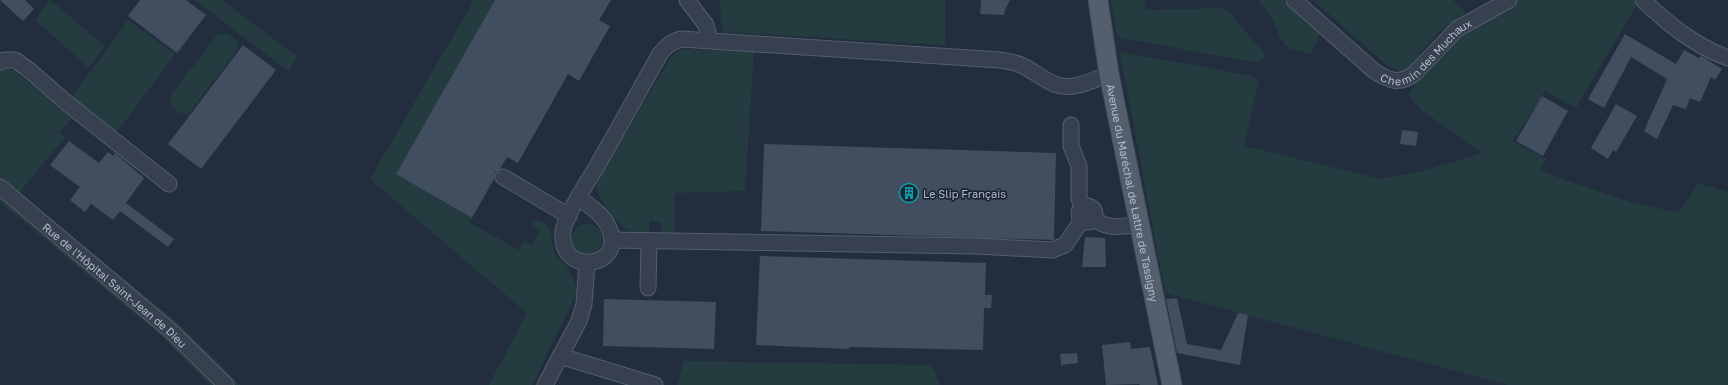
<svg xmlns="http://www.w3.org/2000/svg" width="1728" height="385" viewBox="0 0 1728 385" font-family="'Golos Text',sans-serif">
<style>
.green{fill:#243c3f}
.building{fill:#414e60}
.lines{fill:none;stroke-linecap:round;stroke-linejoin:round}
.minor-casing{stroke:#545e6c;stroke-width:17}
.major-casing{stroke:#3f4957;stroke-width:21}
.minor{stroke:#36404e;stroke-width:15}
.major{stroke:#545f6e;stroke-width:19}
.labels{text-anchor:middle;dominant-baseline:central;stroke-width:3.5;stroke-linejoin:round;paint-order:stroke}
.street-label{font-size:11px;fill:#b2bbc9;stroke:#1b2533}
.poi-label{font-size:11px;fill:#b2bbc9;stroke:#1b2533;text-anchor:start}
</style>
<rect width="100%" height="100%" fill="#222e3e"/>
<!-- green -->
<g class="green">
<path d="M50 0 105 46 89 68 35 20Z"/>
<path d="M195 0H222L298 57 288 71Z"/>
<path d="M474 0H495L396 174 472 218 470 223 519 250 523 241 532 246 540 231 531 225 534 220C539 220 544 222 548 226 553 233 551 244 555 253 556 256 560 259 563 262 571 271 575 280 577 293L532 385H489L527 313 370 179Z"/>
<path d="M719 0H945V45L723 32Z"/>
<path d="M1111 0H1144L1146 10 1222 8 1229 12 1262 51 1265 55 1264 58 1258 63 1252 62 1117 37Z"/>
<path d="M1258 0H1283L1320 34 1311 54 1289 48 1281 40 1273 20Z"/>
<path d="M1313 0H1453L1466 13 1435 35 1405 73 1387 65Z"/>
<path d="M1520 0H1633L1637 4 1576 108 1545 91 1513 141 1546 159 1540 171 1636 204 1679 212 1699 183 1728 192V385H1508L1165 293 1120 52 1253 76 1258 80V84L1244 146 1381 179 1423 171 1482 153 1420 109 1408 94 1445 46 1468 28Z"/>
<path d="M128 20 175 54 116 133 70 100Z"/>
<path d="M228 34 238 42V49L189 113H180L170 105 171 95 217 35Z"/>
<path d="M681 49 754 52 745 191 675 193 674 233H661V222L650 221 649 232C643 232 633 233 628 230 616 223 595 196 596 182L672 56Z"/>
<path d="M4 68 15 71 72 119 59 132 65 137 19 193 178 323 240 385H210L160 335 0 202V70Z"/>
<circle cx="587" cy="239" r="15"/>
<path d="M684 361 932 365 940 385H677Z"/>
</g>
<!-- building -->
<g class="building">
<path d="M0 0H25L34 9 23 21Z"/>
<path d="M140 0H186L206 15 177 53 128 16Z"/>
<path d="M495 0H611L599 20 610 26 579 81 568 74 518 163 507 157 500 169 495 172 494 179 472 218 396 174Z"/>
<path d="M981 0H1010L1005 10 1004 15 980 14Z"/>
<path d="M1625 34 1676 64 1684 50 1699 58 1701 56 1703 57 1722 69 1715 80 1711 77 1700 102 1690 98 1686 109 1673 105 1657 139 1644 131 1667 79 1631 57 1604 108 1588 99Z"/>
<path d="M243 45 276 70 201 169 168 144Z"/>
<path d="M1542 96 1568 111 1543 156 1516 141Z"/>
<path d="M1616 104 1637 116 1616 152 1613 150 1608 159 1591 148Z"/>
<path d="M1402 130 1418 132 1416 146 1400 144Z"/>
<path d="M69 141 99 163 108 152 113 156 115 153 144 178 126 203 174 239 168 247 120 211 113 220 91 204 85 212 70 200 80 187 50 165Z"/>
<path d="M764 144 1056 153 1054 240 761 231Z"/>
<path d="M1085 237 1105 238 1106 267H1082Z"/>
<path d="M760 256 986 263 985 295H992L991 308H984L983 350 849 347V349L756 345Z"/>
<path d="M1177 298 1187 344 1221 350 1238 313 1248 315 1240 365 1177 353 1166 299Z"/>
<path d="M604 299 716 302 714 349 603 346Z"/>
<path d="M1130 342 1131 349 1150 347 1158 385H1140L1139 384 1106 385 1102 345Z"/>
<path d="M1077 353 1078 363 1061 365 1060 354Z"/>
</g>
<g class="lines">
<defs>
<g id="minor">
<path d="M687 0 706 25 710 40"/>
<path id="s1" d="M1294 0 1374 71C1389 81 1400 85 1415 73L1457 29 1509 0"/>
<path d="M1643 0C1668 24 1695 46 1728 58"/>
<path d="M0 62 4 60H15L29 70 68 104 169 184"/>
<path d="M1071 125V146L1079 166V199L1084 206"/>
<path d="M503 177 569 216"/>
<path id="s2" d="M0 187 170 330 226 385"/>
<path d="M579 198C593 208 610 219 612 239 614 268 565 272 563 239 562 233 564 225 567 219 575 200 587 183 597 166 618 128 639 91 660 54 666 46 671 42 681 39L999 60C1008 61 1016 62 1023 66 1040 74 1053 90 1074 86 1086 84 1098 78 1109 74"/>
<circle cx="1087" cy="214" r="8"/>
<path d="M1094 218C1105 230 1123 226 1138 225"/>
<path d="M612 240 976 246 1052 250 1065 245 1082 220"/>
<path d="M648 288 649 241"/>
<path d="M560 356 655 385"/>
<path d="M545 385 579 321 584 304 587 264"/>
</g>
<g id="major">
<path id="s3" d="M1098 0 1109 74 1172 385"/>
</g>
</defs>
<!-- minor casing -->
<use href="#minor" class="minor-casing"/>
<!-- major casing -->
<use href="#major" class="major-casing"/>
<!-- minor -->
<use href="#minor" class="minor"/>
<!-- major -->
<use href="#major" class="major"/>
</g>
<!-- icons -->
<defs>
<symbol id="building-ring" viewBox="-11 -11 22 22"><circle r="9.5" fill="#1b2533" stroke="#0f9aa8" stroke-width="1.5"/><path d="M-4-6H4V6H1V3H-1V6H-4ZM-2.5-4.3h1.7v1.8h-1.7ZM.8-4.3h1.7v1.8H.8ZM-2.5-1h1.7V.8h-1.7ZM.8-1h1.7V.8H.8Z" fill="#0f9aa8"/></symbol>
</defs>
<g fill-rule="evenodd">
<use href="#building-ring" x="898" y="182" width="22" height="22"/>
</g>
<g class="labels">
<!-- street labels -->
<g class="street-label">
<text stroke="none"><textPath href="#s1" startOffset="172">Chemin des Muchaux</textPath></text>
<text stroke="none"><textPath href="#s3" startOffset="196">Avenue du Maréchal de Lattre de Tassigny</textPath></text>
<text stroke="none"><textPath href="#s2" startOffset="151">Rue de l'Hôpital Saint-Jean de Dieu</textPath></text>
</g>
<!-- poi labels -->
<g class="poi-label">
<text x="923" y="193">Le Slip Français</text>
</g>
</g>
</svg>
